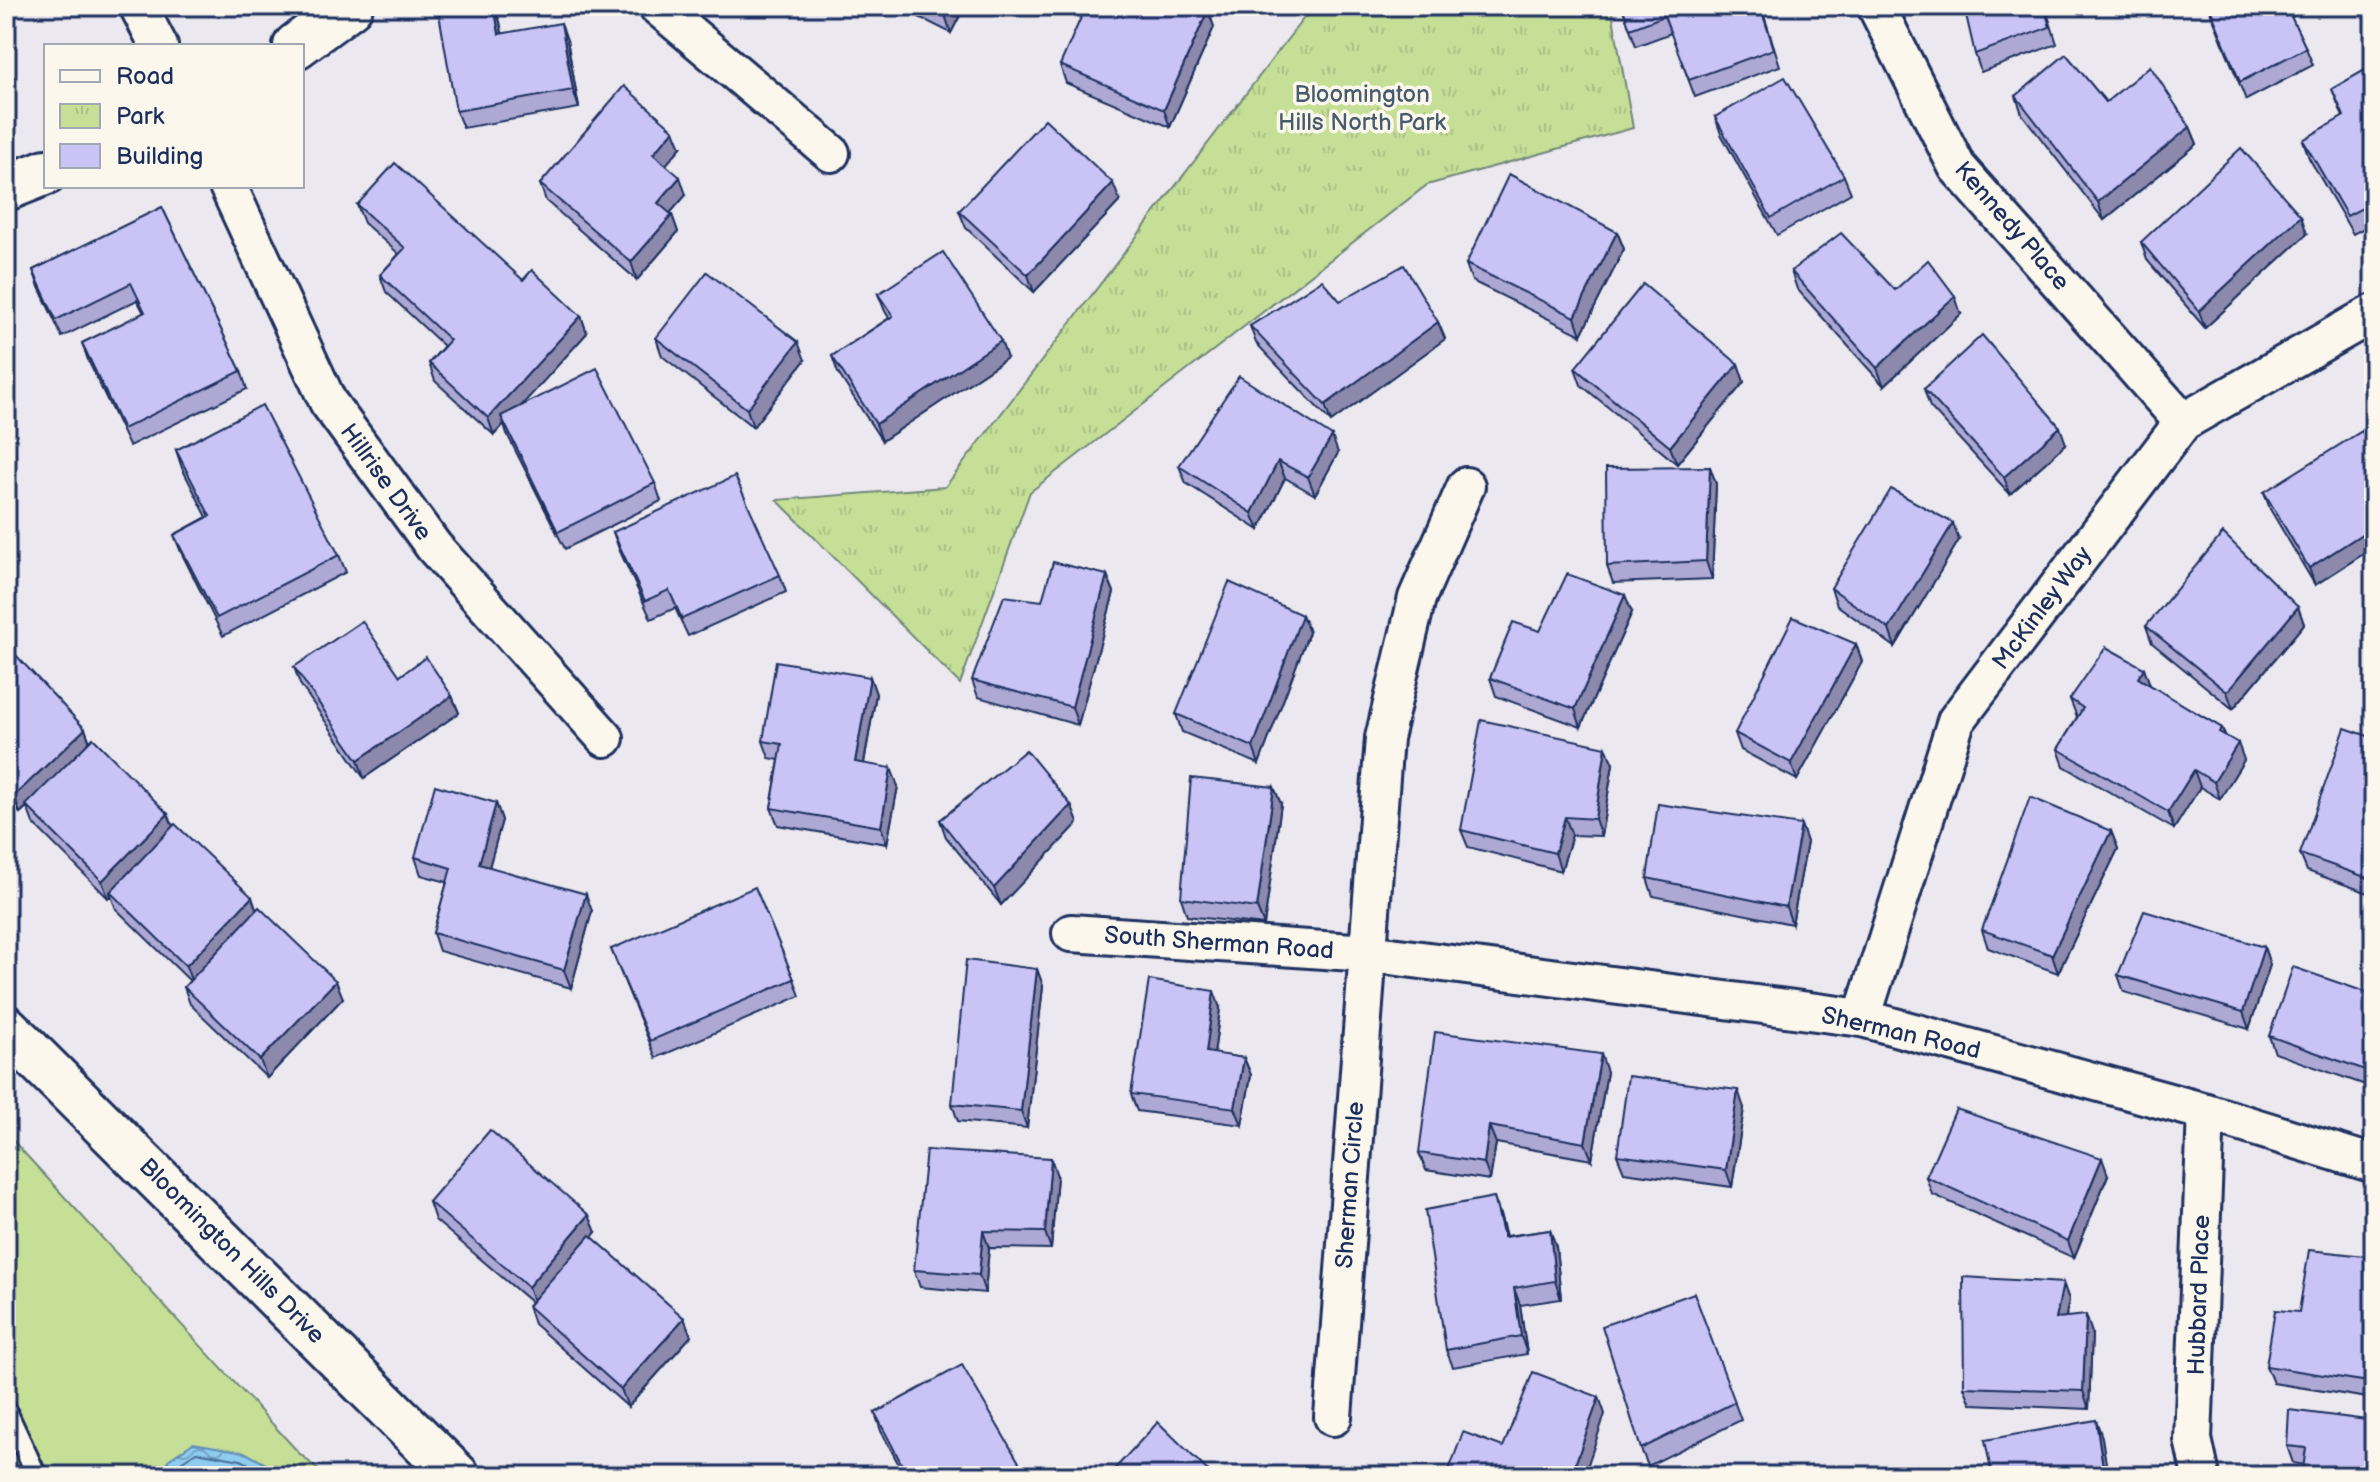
<svg xmlns="http://www.w3.org/2000/svg" width="2380" height="1482" viewBox="0 0 2380 1482" font-family="'Balsamiq Sans',sans-serif">
<style>
.green{fill:#c6df96;stroke:#70877a;stroke-width:2}
.park{fill:url(#park-tufts);stroke:#70877a;stroke-width:2}
.water{fill:url(#water-waves);stroke:#618db6;stroke-width:2}
.lines{fill:none;stroke-linecap:round;stroke-linejoin:round}
.shore{stroke:#496e98;stroke-width:2}
.service-casing{stroke:#1b2f5e;stroke-width:24}
.minor-casing{stroke:#1b2f5e;stroke-width:42}
.tertiary-casing{stroke:#1b2f5e;stroke-width:50}
.service{stroke:#fbf7ec;stroke-width:18}
.minor{stroke:#fbf7ec;stroke-width:36}
.tertiary{stroke:#fbf7ec;stroke-width:44}
.wall{fill:#aea9d4;stroke:#1b2f5e;stroke-width:2}
.shaded-wall{fill:#8d89ac;stroke:#1b2f5e;stroke-width:2}
.building{fill:#cac4f6;stroke:#1b2f5e;stroke-width:2}
.labels{text-anchor:middle;dominant-baseline:central;stroke-width:7;stroke-linejoin:round;paint-order:stroke}
.park-label{font-size:24px;fill:#465b6c;stroke:#fbf7ec}
.street-label{font-size:24px;fill:#1b2f5e;stroke:#fbf7ec}
</style>
<defs>
<pattern id="park-tufts" width="24" height="20" patternUnits="userSpaceOnUse" patternTransform="scale(2)"><rect width="24" height="20" fill="#c6df96"/><path d="M3 7l-1-3M5 7V3M7 7l1-3M15 17l-1-3M17 17v-4M19 17l1-3" fill="none" stroke="#aac084"/></pattern>
<pattern id="water-waves" width="16" height="10" patternUnits="userSpaceOnUse" patternTransform="scale(2)"><rect width="16" height="10" fill="#8fccf0"/><path d="M0 5q4-4 8 0t8 0" fill="none" stroke="#74a6c6"/></pattern>
</defs>
<rect width="100%" height="100%" fill="#ece8ef"/>
<filter id="ink" filterUnits="userSpaceOnUse"><feTurbulence type="fractalNoise" baseFrequency=".0125" numOctaves="2"/><feDisplacementMap in="SourceGraphic" scale="16" xChannelSelector="R" yChannelSelector="G"/><feConvolveMatrix kernelMatrix="1 2 1 2 8 2 1 2 1" color-interpolation-filters="sRGB"/></filter>
<g filter="url(#ink)">
<!-- green -->
<path class="green" d="M6 1133 299 1453 325 1476H6Z"/>
<!-- park -->
<path class="park" d="M1313 6H1611L1633 128 1427 185 1030 492 960 684 777 500 945 487Z"/>
<!-- water -->
<path class="water" d="M193 1443 244 1452 288 1476H165L168 1460Z"/>
<g class="lines">
<!-- shore -->
<path class="shore" d="M173 1476 176 1465 196 1452 241 1460 272 1476"/>
<defs>
<path id="service" d="M6 1409 37 1476"/>
<g id="minor">
<path d="M138 6 159 46"/>
<path d="M657 6 831 153"/>
<path d="M1876 6 1957 167 2183 422"/>
<path d="M228 186 328 402 434 547 605 738"/>
<path d="M1071 933 1368 953 1862 1018 2206 1112 2374 1164"/>
<path d="M1862 1018 1956 721 2183 422 2374 313"/>
<path d="M1333 1417 1384 738 1417 598 1466 486"/>
<path d="M2201 1476 2193 1439 2206 1112"/>
</g>
<g id="tertiary">
<path d="M296 46 350 6"/>
<path d="M6 188 46 172"/>
<path d="M6 1028 457 1476"/>
</g>
</defs>
<!-- service casing -->
<use href="#service" class="service-casing"/>
<!-- minor casing -->
<use href="#minor" class="minor-casing"/>
<!-- tertiary casing -->
<use href="#tertiary" class="tertiary-casing"/>
<!-- service -->
<use href="#service" class="service"/>
<!-- minor -->
<use href="#minor" class="minor"/>
<!-- tertiary -->
<use href="#tertiary" class="tertiary"/>
</g>
<!-- wall -->
<g class="wall">
<path d="M494 6 500 22 502 33 567 40 579 108 463 128 456 111Z"/>
<path d="M897 6H965L951 33Z"/>
<path d="M983 6H1008L1003 16Z"/>
<path d="M1622 6H1761L1780 66 1695 97 1671 33 1636 46Z"/>
<path d="M2045 6 2057 44 1981 72 1975 54Z"/>
<path d="M2208 6H2312L2291 17 2306 48 2313 65 2246 100Z"/>
<path d="M1208 10 1214 27 1170 127 1066 83 1060 65Z"/>
<path d="M2374 65V223L2353 234 2309 158 2303 140 2343 117 2332 89Z"/>
<path d="M2016 96 2190 127 2197 144 2104 220 2022 114Z"/>
<path d="M1715 117 1844 176 1851 193 1777 235 1721 134Z"/>
<path d="M681 147 665 165 686 195 670 213 672 215 678 232 637 280 546 201 540 184Z"/>
<path d="M1120 201 1034 292 966 228 959 211Z"/>
<path d="M357 205 523 280 581 316 587 333 520 406 655 483 661 501 565 549 507 434 504 424 494 435 435 381 429 363 444 346 386 292 380 275 399 254 364 223Z"/>
<path d="M162 207 241 371 247 389 129 446 88 360 82 343 144 313 137 300 62 337 39 287 33 270Z"/>
<path d="M1617 232 1624 249 1581 335 1472 281 1466 264Z"/>
<path d="M2307 234 2205 328 2147 260 2141 242Z"/>
<path d="M1791 271 1895 290 1961 314 1884 386 1797 289Z"/>
<path d="M878 294 1007 358 882 441 838 373 832 356 889 318 885 311Z"/>
<path d="M1340 301 1438 322 1445 339 1331 422 1256 343 1250 326Z"/>
<path d="M656 338 805 360 753 427 662 356Z"/>
<path d="M1738 364 1744 382 1677 464 1581 385 1575 368Z"/>
<path d="M1924 389 2066 444 2010 494 1930 407Z"/>
<path d="M176 450 339 555 346 572 223 636 181 552 174 535 207 517 182 468Z"/>
<path d="M2374 452V547L2315 585 2270 509 2264 492Z"/>
<path d="M1338 453 1315 495 1285 478 1259 530 1186 483 1179 466Z"/>
<path d="M1710 467 1716 484 1712 579 1613 583 1607 566Z"/>
<path d="M613 532 780 575 786 592 688 636 675 608 651 619 619 549Z"/>
<path d="M1959 540 1895 647 1837 605 1831 588Z"/>
<path d="M1107 575 1114 592 1078 725 978 697 972 680 1042 601Z"/>
<path d="M2298 607 2304 624 2233 709 2152 643 2146 626Z"/>
<path d="M1632 612 1581 727 1496 696 1490 678 1540 631Z"/>
<path d="M1302 615 1309 632 1259 764 1182 732 1176 714Z"/>
<path d="M6 634 14 654 85 729 90 742 168 814 173 826 343 998 267 1078 190 1004 184 987 190 981 116 909 111 896 108 898 33 823 27 807 20 813 6 798Z"/>
<path d="M1856 644 1862 662 1797 780 1741 750 1735 733Z"/>
<path d="M294 667 400 676 452 696 459 713 364 778 300 684Z"/>
<path d="M2144 668 2150 685 2222 728 2225 735 2244 760 2220 799 2200 787 2174 829 2064 766 2058 749 2077 717 2070 699Z"/>
<path d="M870 677 876 694 864 763 898 786 887 844 778 825 771 808 779 760 769 758 763 741Z"/>
<path d="M2374 738V895L2307 871 2300 854Z"/>
<path d="M1613 764 1601 836 1572 835 1561 871 1468 847 1461 830Z"/>
<path d="M496 803 502 820 489 867 592 911 571 988 439 951 433 933 447 882 421 875 415 857Z"/>
<path d="M1281 804 1264 925 1187 916 1181 898Z"/>
<path d="M1071 805 1078 823 1001 905 946 837 940 820Z"/>
<path d="M1801 825 1807 842 1792 924 1653 896 1647 878Z"/>
<path d="M2111 831 2118 849 2058 973 1988 948 1982 930Z"/>
<path d="M2264 947 2270 965 2249 1029 2124 992 2118 975Z"/>
<path d="M611 949 794 979 800 996 656 1058Z"/>
<path d="M1037 969 1043 986 1027 1128 958 1121 952 1104Z"/>
<path d="M2374 995V1088L2275 1053 2269 1036Z"/>
<path d="M1220 1008 1214 1054 1244 1058 1251 1075 1242 1125 1137 1111 1131 1094Z"/>
<path d="M1607 1072 1592 1160 1496 1143 1490 1180 1426 1170 1419 1153Z"/>
<path d="M1744 1108 1732 1187 1624 1172 1617 1155Z"/>
<path d="M2108 1175 2074 1258 1932 1194 1926 1177Z"/>
<path d="M1057 1176 1051 1249 989 1248 985 1293 920 1287 914 1270Z"/>
<path d="M429 1202 596 1232 592 1237 684 1318 691 1336 628 1407 534 1324 528 1306 531 1302 435 1220Z"/>
<path d="M1500 1214 1506 1236 1550 1230 1556 1247 1561 1299 1520 1305 1527 1354 1453 1367 1446 1350Z"/>
<path d="M2374 1257V1399L2273 1383 2266 1366 2299 1312Z"/>
<path d="M2063 1283 2069 1300 2066 1317 2092 1333 2089 1409 1971 1404 1964 1387Z"/>
<path d="M1694 1293 1741 1420 1648 1466 1641 1449Z"/>
<path d="M875 1413 1027 1476H905L881 1431Z"/>
<path d="M2374 1421 2304 1465 2293 1463 2287 1446Z"/>
</g>
<!-- shaded-wall -->
<g class="shaded-wall">
<path d="M494 6 500 22 505 51 499 34Z"/>
<path d="M950 6H965L951 33 945 15Z"/>
<path d="M999 6H1008L1003 16Z"/>
<path d="M1208 10 1214 27 1170 127 1164 110Z"/>
<path d="M561 23 567 40 579 108 573 90Z"/>
<path d="M2190 127 2197 144 2104 220 2098 202Z"/>
<path d="M674 130 681 147 660 172 653 154Z"/>
<path d="M680 177 686 195 664 220 658 203Z"/>
<path d="M1113 183 1120 201 1034 292 1028 275Z"/>
<path d="M672 215 678 232 637 280 631 262Z"/>
<path d="M2301 216 2307 234 2205 328 2199 311Z"/>
<path d="M1617 232 1624 249 1581 335 1575 317Z"/>
<path d="M1955 296 1961 314 1884 386 1877 368Z"/>
<path d="M581 316 587 333 505 424 501 416 504 424 494 435 488 418Z"/>
<path d="M1438 322 1445 339 1331 422 1325 405Z"/>
<path d="M1001 341 1007 358 882 441 876 424Z"/>
<path d="M798 342 805 360 753 427 747 409Z"/>
<path d="M1738 364 1744 382 1677 464 1670 447Z"/>
<path d="M2060 427 2066 444 2010 494 2004 477Z"/>
<path d="M1332 436 1338 453 1315 495 1308 477Z"/>
<path d="M1278 461 1285 478 1259 530 1252 513Z"/>
<path d="M1710 467 1716 484 1712 579 1706 561Z"/>
<path d="M1953 523 1959 540 1895 647 1889 629Z"/>
<path d="M2374 526V547L2315 585 2309 568Z"/>
<path d="M1107 575 1114 592 1078 725 1072 707Z"/>
<path d="M1625 595 1632 612 1581 727 1575 709Z"/>
<path d="M2298 607 2304 624 2233 709 2227 692Z"/>
<path d="M1302 615 1309 632 1259 764 1253 747Z"/>
<path d="M8 636 14 654 6 662V638Z"/>
<path d="M1856 644 1862 662 1797 780 1791 763Z"/>
<path d="M2144 668 2150 685 2138 678Z"/>
<path d="M870 677 876 694 861 779 855 762Z"/>
<path d="M452 696 459 713 364 778 358 760Z"/>
<path d="M85 729 91 746 20 813 14 796Z"/>
<path d="M2238 743 2244 760 2220 799 2214 782Z"/>
<path d="M1606 747 1613 764 1601 836 1595 819Z"/>
<path d="M891 768 898 786 887 844 881 827Z"/>
<path d="M2194 770 2200 787 2174 829 2168 812Z"/>
<path d="M1274 787 1281 804 1264 925 1257 908Z"/>
<path d="M496 803 502 820 485 882 479 864Z"/>
<path d="M1071 805 1078 823 1001 905 994 888Z"/>
<path d="M168 814 175 831 110 892 111 896 108 898 102 881Z"/>
<path d="M1565 817 1572 835 1561 871 1555 853Z"/>
<path d="M1801 825 1807 842 1792 924 1786 907Z"/>
<path d="M2111 831 2118 849 2058 973 2052 955Z"/>
<path d="M586 894 592 911 571 988 564 970Z"/>
<path d="M252 897 258 915 192 983 186 966Z"/>
<path d="M2264 947 2270 965 2249 1029 2243 1012Z"/>
<path d="M1037 969 1043 986 1027 1128 1021 1111Z"/>
<path d="M336 981 343 998 267 1078 260 1060Z"/>
<path d="M1214 991 1220 1008 1212 1070 1206 1052Z"/>
<path d="M1601 1054 1607 1072 1592 1160 1585 1143Z"/>
<path d="M1244 1058 1251 1075 1242 1125 1235 1108Z"/>
<path d="M1738 1090 1744 1108 1732 1187 1726 1170Z"/>
<path d="M1489 1126 1496 1143 1490 1180 1484 1163Z"/>
<path d="M1051 1158 1057 1176 1051 1249 1045 1232Z"/>
<path d="M2102 1158 2108 1175 2074 1258 2068 1241Z"/>
<path d="M1494 1197 1500 1214 1510 1254 1504 1237Z"/>
<path d="M589 1215 596 1232 534 1304 528 1287Z"/>
<path d="M1550 1230 1556 1247 1561 1299 1555 1281Z"/>
<path d="M983 1231 989 1248 985 1293 979 1275Z"/>
<path d="M2063 1283 2069 1300 2062 1336 2056 1318Z"/>
<path d="M1514 1288 1520 1305 1527 1354 1521 1336Z"/>
<path d="M2086 1315 2092 1333 2089 1409 2083 1391Z"/>
<path d="M684 1318 691 1336 628 1407 621 1389Z"/>
<path d="M2374 1344V1395L2369 1382Z"/>
<path d="M1599 1397 1605 1414 1584 1476H1571Z"/>
<path d="M2096 1420 2102 1437 2108 1476H2105L2104 1474Z"/>
</g>
<!-- building -->
<g class="building">
<path d="M484 6H494L499 34 561 23 573 90 456 111 439 14Z"/>
<path d="M926 6H950L945 15Z"/>
<path d="M1086 6H1199L1208 10 1164 110 1060 65Z"/>
<path d="M1622 6H1760L1774 49 1689 80 1664 16 1630 29Z"/>
<path d="M1964 6H2044L2050 27 1975 54Z"/>
<path d="M2209 6H2286L2306 48 2240 82Z"/>
<path d="M2066 54 2106 102 2150 66 2190 127 2098 202 2016 96Z"/>
<path d="M2374 65V202L2347 216 2303 140 2344 116 2332 89Z"/>
<path d="M1785 77 1844 176 1771 218 1715 117Z"/>
<path d="M624 86 674 130 653 154 680 177 658 203 672 215 631 262 540 184Z"/>
<path d="M1045 119 1113 183 1028 275 959 211Z"/>
<path d="M2241 148 2301 216 2199 311 2141 242Z"/>
<path d="M395 163 523 280 532 270 581 316 488 418 429 363 450 340 380 275 405 248 357 205Z"/>
<path d="M1509 174 1617 232 1575 317 1466 264Z"/>
<path d="M162 207 241 371 123 429 82 343 145 312 131 283 56 320 33 270Z"/>
<path d="M1841 233 1895 290 1928 260 1955 296 1877 368 1791 271Z"/>
<path d="M943 252 1001 341 876 424 832 356 893 316 878 294Z"/>
<path d="M1404 265 1438 322 1325 405 1250 326 1322 280 1340 301Z"/>
<path d="M707 272 798 342 747 409 656 338Z"/>
<path d="M1643 284 1738 364 1670 447 1575 368Z"/>
<path d="M1982 335 2060 427 2004 477 1924 389Z"/>
<path d="M597 368 655 483 558 532 501 416Z"/>
<path d="M1239 376 1332 436 1308 477 1278 461 1252 513 1179 466Z"/>
<path d="M262 405 339 555 217 618 174 535 210 516 176 450Z"/>
<path d="M2362 431 2374 452V526L2309 568 2264 492Z"/>
<path d="M1710 467 1706 561 1607 566 1606 468Z"/>
<path d="M735 476 780 575 682 619 669 590 645 601 613 532Z"/>
<path d="M1891 489 1953 523 1889 629 1831 588Z"/>
<path d="M2223 533 2298 607 2227 692 2146 626Z"/>
<path d="M1053 562 1107 575 1072 707 972 680 1004 596 1042 601Z"/>
<path d="M1567 574 1625 595 1575 709 1490 678 1513 622 1540 631Z"/>
<path d="M1229 582 1302 615 1253 747 1176 714Z"/>
<path d="M1793 617 1856 644 1791 763 1735 733Z"/>
<path d="M362 621 400 676 426 657 452 696 358 760 294 667Z"/>
<path d="M2106 647 2144 668 2138 678 2222 728 2219 732 2238 743 2214 782 2194 770 2168 812 2058 749 2083 708 2070 699Z"/>
<path d="M13 652 85 729 14 796 6 787V659Z"/>
<path d="M776 661 870 677 855 762 891 768 881 827 771 808 782 744 763 741Z"/>
<path d="M1481 720 1606 747 1595 819 1565 817 1555 853 1461 830Z"/>
<path d="M2345 728 2374 738V880L2300 854Z"/>
<path d="M93 738 168 814 102 881 26 805Z"/>
<path d="M1026 750 1071 805 994 888 940 820Z"/>
<path d="M1191 778 1274 787 1257 908 1181 898Z"/>
<path d="M435 785 496 803 479 864 586 894 564 970 433 933 451 868 415 857Z"/>
<path d="M2030 797 2111 831 2052 955 1982 930Z"/>
<path d="M1658 804 1801 825 1786 907 1647 878Z"/>
<path d="M175 824 252 897 186 966 110 892Z"/>
<path d="M755 887 794 979 650 1041 611 949Z"/>
<path d="M259 907 336 981 260 1060 184 987Z"/>
<path d="M2144 911 2264 947 2243 1012 2118 975Z"/>
<path d="M966 960 1037 969 1021 1111 952 1104Z"/>
<path d="M2293 967 2374 995V1073L2269 1036Z"/>
<path d="M1149 980 1214 991 1206 1052 1244 1058 1235 1108 1131 1094Z"/>
<path d="M1435 1032 1601 1054 1585 1143 1489 1126 1484 1163 1419 1153Z"/>
<path d="M1628 1076 1738 1090 1726 1170 1617 1155Z"/>
<path d="M1956 1109 2102 1158 2068 1241 1926 1177Z"/>
<path d="M490 1130 589 1215 528 1287 429 1202Z"/>
<path d="M926 1150 1051 1158 1045 1232 983 1231 979 1275 914 1270Z"/>
<path d="M1494 1197 1504 1237 1550 1230 1555 1281 1514 1288 1521 1336 1446 1350 1425 1210Z"/>
<path d="M590 1235 684 1318 621 1389 528 1306Z"/>
<path d="M2309 1250 2374 1257V1344L2369 1382 2266 1366 2275 1310 2299 1312Z"/>
<path d="M1963 1277 2063 1283 2056 1318 2086 1315 2083 1391 1964 1387Z"/>
<path d="M1694 1293 1735 1402 1641 1449 1602 1326Z"/>
<path d="M962 1365 1027 1476H908L875 1413Z"/>
<path d="M1533 1372 1599 1397 1571 1476H1447L1463 1432 1503 1447Z"/>
<path d="M2289 1410 2374 1421V1476H2302L2306 1448 2287 1446Z"/>
<path d="M2096 1420 2104 1474 2087 1476H1992L1985 1440Z"/>
<path d="M1158 1422 1213 1476H1108Z"/>
</g>
</g>
<g class="labels">
<!-- park labels -->
<g class="park-label">
<text x="1362" y="94">Bloomington<tspan x="1362" dy="28">Hills North Park</tspan></text>
</g>
<!-- street labels -->
<g class="street-label">
<text transform="translate(2012 226) rotate(49)">Kennedy Place</text>
<text transform="translate(386 482) rotate(54)">Hillrise Drive</text>
<text transform="translate(2042 608) rotate(-53)">McKinley Way</text>
<text transform="translate(1219 943) rotate(4)">South Sherman Road</text>
<text transform="translate(1901 1033) rotate(13)">Sherman Road</text>
<text transform="translate(1350 1185) rotate(-86)">Sherman Circle</text>
<text transform="translate(232 1251) rotate(45)">Bloomington Hills Drive</text>
<text transform="translate(2199 1295) rotate(-88)">Hubbard Place</text>
</g>
</g>
<!-- margin -->
<rect width="2380" height="1482" fill="none" stroke="#fbf7ec" stroke-width="32"/>
<rect x="16" y="16" width="2348" height="1450" fill="none" stroke="#1b2f5e" stroke-width="3" filter="url(#ink)"/>
<!-- legend -->
<rect x="44" y="44" width="260" height="144" fill="#fbf7ec" stroke="#a1a7b3" stroke-width="2"/>
<rect x="60" y="70" width="40" height="12" fill="#fbf7ec" stroke="#a1a7b3" stroke-width="2"/>
<text x="116" y="84" font-size="24" fill="#1b2f5e">Road</text>
<rect x="60" y="104" width="40" height="24" fill="url(#park-tufts)" stroke="#a1a7b3" stroke-width="2"/>
<text x="116" y="124" font-size="24" fill="#1b2f5e">Park</text>
<rect x="60" y="144" width="40" height="24" fill="#cac4f6" stroke="#a1a7b3" stroke-width="2"/>
<text x="116" y="164" font-size="24" fill="#1b2f5e">Building</text>
</svg>
